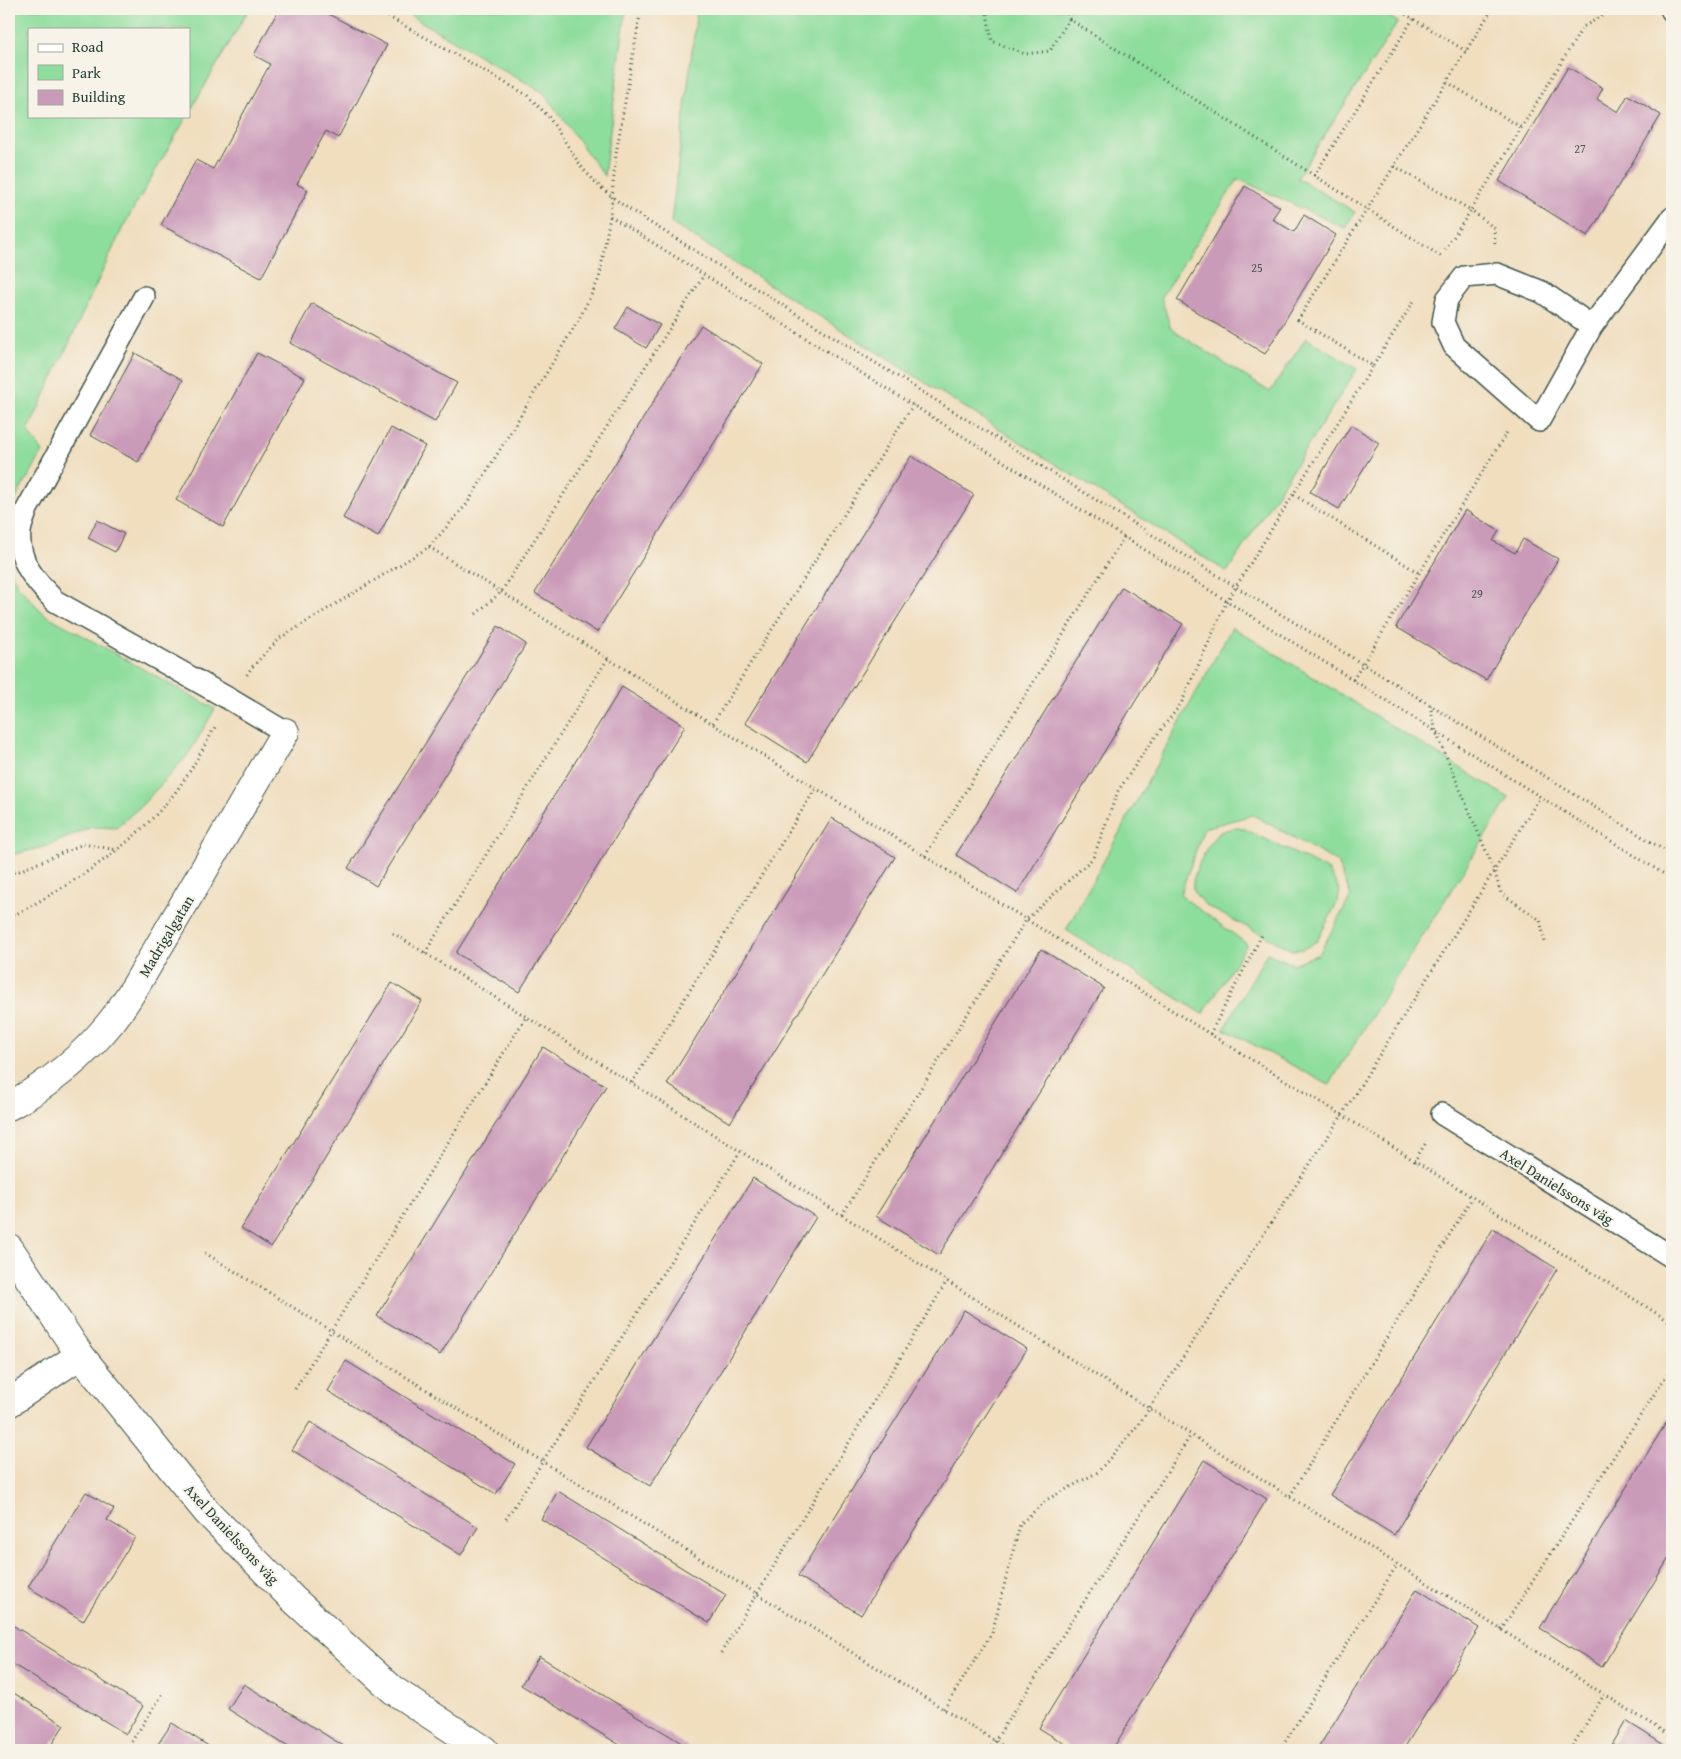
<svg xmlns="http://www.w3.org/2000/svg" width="1681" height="1759" viewBox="0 0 1681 1759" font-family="'Gentium Book Plus',serif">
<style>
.green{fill:#8ddd9c;stroke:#568d68}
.building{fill:#ca9ab9}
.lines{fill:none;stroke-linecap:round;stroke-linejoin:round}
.lane-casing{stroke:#3e5549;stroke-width:24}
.street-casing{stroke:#3e5549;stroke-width:30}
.secondary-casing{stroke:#3e5549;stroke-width:30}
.path{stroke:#3e5549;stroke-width:3;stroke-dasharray:1 4;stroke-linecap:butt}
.lane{stroke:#fff;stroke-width:21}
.street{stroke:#fff;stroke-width:28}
.secondary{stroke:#fff;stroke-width:28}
.labels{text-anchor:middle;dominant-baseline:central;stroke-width:4;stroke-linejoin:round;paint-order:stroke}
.number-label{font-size:12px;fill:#4a5455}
.street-label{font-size:15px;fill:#1f3d34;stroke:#f7f3e8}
</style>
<rect width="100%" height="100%" fill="#f7f3e8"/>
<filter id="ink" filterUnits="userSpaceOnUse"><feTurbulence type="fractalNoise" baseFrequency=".02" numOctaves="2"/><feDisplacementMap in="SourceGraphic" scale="10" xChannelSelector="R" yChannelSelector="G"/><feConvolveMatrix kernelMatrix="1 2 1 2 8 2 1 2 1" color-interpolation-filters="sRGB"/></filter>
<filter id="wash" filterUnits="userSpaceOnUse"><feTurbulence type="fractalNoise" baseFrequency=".0096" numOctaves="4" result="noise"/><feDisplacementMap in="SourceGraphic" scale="20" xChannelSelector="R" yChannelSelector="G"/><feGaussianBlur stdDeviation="1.12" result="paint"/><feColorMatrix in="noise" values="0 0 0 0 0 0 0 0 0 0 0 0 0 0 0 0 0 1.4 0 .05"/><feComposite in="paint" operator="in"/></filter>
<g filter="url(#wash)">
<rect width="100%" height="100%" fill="#f0debf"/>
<!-- green -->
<g class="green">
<path d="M9 9H249L189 113V29H29V116H187L123 227 28 431 43 452 18 494 9 516Z"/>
<path d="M399 9H626L604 176 544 93Z"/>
<path d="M697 9H963L974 16 980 9H1377L1398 22 1297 178 1355 212 1345 228 1238 179 1161 297 1171 329 1270 392 1306 338 1357 369 1227 572 671 223Z"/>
<path d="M9 567 18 586 44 614 215 709 188 755 142 805 116 828 92 827 47 846 9 856Z"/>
<path d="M1232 627 1509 798 1329 1085 1224 1029 1267 953 1293 964 1319 954 1351 896 1337 862 1253 815 1204 828 1180 895 1247 944 1203 1014 1066 930Z"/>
<path d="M1237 828 1245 829 1316 864 1329 871 1340 891 1338 901 1317 941 1303 949 1292 950 1208 907C1202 901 1195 896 1193 888 1190 877 1209 841 1218 834 1223 830 1230 829 1237 828Z"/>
</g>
<g id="blocks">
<!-- building -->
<g class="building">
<path d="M279 9H319L387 45 338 138 326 131 297 184 308 190 261 278 161 225 196 160 213 169 270 64 254 55Z"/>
<path d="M1568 67 1603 88 1597 99 1618 112 1628 95 1661 115 1588 236 1499 181Z"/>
<path d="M1245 186 1280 207 1272 219 1294 232 1304 215 1336 235 1265 354 1177 300Z"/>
<path d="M312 303 457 383 435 422 290 343Z"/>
<path d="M628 307 660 325 646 348 615 329Z"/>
<path d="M701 325 763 364 597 632 535 593Z"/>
<path d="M135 353 183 380 138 462 90 435Z"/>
<path d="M257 353 305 378 223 527 176 500Z"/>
<path d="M1351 425 1379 443 1339 509 1310 492Z"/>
<path d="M391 428 425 446 378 537 343 518Z"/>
<path d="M911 456 974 495 807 762 745 723Z"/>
<path d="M1465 510 1499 531 1493 541 1515 553 1523 539 1558 559 1486 680 1396 627Z"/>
<path d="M97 520 124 534 115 552 88 538Z"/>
<path d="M1122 587 1183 624 1017 893 956 855Z"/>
<path d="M498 626 526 644 376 886 348 868Z"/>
<path d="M622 687 685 726 519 992 456 953Z"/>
<path d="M832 818 895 857 730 1123 667 1084Z"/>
<path d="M1041 949 1104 988 939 1255 876 1216Z"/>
<path d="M392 983 422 1001 271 1247 241 1228Z"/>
<path d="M543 1047 606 1086 440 1355 377 1316Z"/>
<path d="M753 1178 816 1217 650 1486 586 1447Z"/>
<path d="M1493 1229 1557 1269 1394 1535 1330 1495Z"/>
<path d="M964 1310 1027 1349 861 1615 798 1576Z"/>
<path d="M346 1361 515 1464 496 1494 328 1391Z"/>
<path d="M1672 1413V1553L1602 1667 1540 1628Z"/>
<path d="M310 1422 478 1527 461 1555 292 1450Z"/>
<path d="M1204 1460 1267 1499 1112 1750H1075L1039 1728Z"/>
<path d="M558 1491 726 1595 709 1623 541 1519Z"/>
<path d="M86 1492 114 1509 107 1520 135 1537 83 1621 28 1587Z"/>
<path d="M1417 1589 1479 1628 1403 1750H1317Z"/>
<path d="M9 1623 143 1706 126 1734 9 1662Z"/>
<path d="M539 1656 693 1750H628L521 1685Z"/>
<path d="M244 1684 350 1750H293L228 1709Z"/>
<path d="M9 1690 64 1725 48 1750H9Z"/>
<path d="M1626 1721 1672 1750H1609Z"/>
<path d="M172 1723 215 1750H154Z"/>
</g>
</g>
</g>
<g filter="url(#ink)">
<use href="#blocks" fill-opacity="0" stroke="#3e5549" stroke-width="1"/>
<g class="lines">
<defs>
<g id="lane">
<path d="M1671 9 1672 11"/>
<path d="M144 297 27 509C25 516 21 524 20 532 17 561 36 582 55 601L231 700 285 732"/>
<path d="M1592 326 1542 292 1497 274 1464 277 1447 299 1443 322 1454 346 1539 421 1592 326 1672 218"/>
<path d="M1442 1114 1672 1257"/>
</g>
<g id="street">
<path d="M9 1106C48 1085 83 1057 111 1022 120 1011 127 999 135 987L285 732"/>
<path d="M9 1403 80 1355"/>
</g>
<path id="secondary" d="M9 1248 80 1355 207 1512 293 1599 393 1690 484 1750"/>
</defs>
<!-- lane casing -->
<use href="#lane" class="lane-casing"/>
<!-- street casing -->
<use href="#street" class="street-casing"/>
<!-- secondary casing -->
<use href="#secondary" class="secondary-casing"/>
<!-- path -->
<g class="path">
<path d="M375 9 527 95 548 116 583 169 600 187 620 203 649 222 1236 587 1430 705 1672 855"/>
<path d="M986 9 992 41 1025 54 1050 51 1069 19 1066 9"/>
<path d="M1397 9 1466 51"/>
<path d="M1069 19 1442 257"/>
<path d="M1447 82 1522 128"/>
<path d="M1394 166 1471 210 1443 253"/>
<path d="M1314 176 1413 19"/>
<path d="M610 216 1672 879"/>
<path d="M1495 243 1494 228 1471 210 1583 27 1614 9"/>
<path d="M1373 366 1414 301"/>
<path d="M1294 495 1419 573"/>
<path d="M429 547 1210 1034 1342 1115 1672 1323"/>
<path d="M476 614 501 592 704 275"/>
<path d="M247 675 252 667 280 638 429 547 467 504 579 319 599 279 610 216 616 154 641 9"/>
<path d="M1353 680 1507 432"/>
<path d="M1430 705 1436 732 1494 870 1501 893 1540 920 1545 942"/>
<path d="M713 723 913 405"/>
<path d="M925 856 1124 537"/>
<path d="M9 873 19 871 83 844 118 850"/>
<path d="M9 918C70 885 130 849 174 794 190 773 203 749 216 725"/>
<path d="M393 933 1672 1737"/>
<path d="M425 953 608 658"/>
<path d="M1210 1034 1262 935"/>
<path d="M632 1083 816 788"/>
<path d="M1414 1162 1427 1141"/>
<path d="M842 1215 1026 920 1093 858 1118 791 1149 745 1181 704 1227 601 1373 366 1298 320 1492 9"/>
<path d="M205 1253 1010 1750"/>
<path d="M295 1389 526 1017"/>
<path d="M1290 1496 1472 1198"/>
<path d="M506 1519 740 1152"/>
<path d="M1501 1630 1672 1367"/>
<path d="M721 1653 947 1281"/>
<path d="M944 1709 992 1633 1020 1524 1048 1499 1098 1472 1139 1424 1342 1115 1540 797"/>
<path d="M126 1750 164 1692"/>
<path d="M989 1750 1191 1435"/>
<path d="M1280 1750 1397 1565"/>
<path d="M1570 1750 1604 1695"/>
</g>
<!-- lane -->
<use href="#lane" class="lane"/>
<!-- street -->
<use href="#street" class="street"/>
<!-- secondary -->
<use href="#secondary" class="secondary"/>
</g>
</g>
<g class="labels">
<!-- number labels -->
<g class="number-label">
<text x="1580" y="148">27</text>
<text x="1257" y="267">25</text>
<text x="1477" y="593">29</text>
</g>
<!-- street labels -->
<g class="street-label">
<text transform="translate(166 936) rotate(-59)">Madrigalgatan</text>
<text transform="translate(1557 1186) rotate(32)">Axel Danielssons väg</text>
<text transform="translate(232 1534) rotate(47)">Axel Danielssons väg</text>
</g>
</g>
<!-- margin -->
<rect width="1681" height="1759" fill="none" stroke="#f7f3e8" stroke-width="30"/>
<!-- legend -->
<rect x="28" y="28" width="162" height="90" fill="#f7f3e8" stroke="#a1aaa0"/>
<rect x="38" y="44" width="25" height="8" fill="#ffffff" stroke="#a1aaa0"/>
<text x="72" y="52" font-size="15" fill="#1f3d34">Road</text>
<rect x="38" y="65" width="25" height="15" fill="#8ddd9c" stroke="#a1aaa0"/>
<text x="72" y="78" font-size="15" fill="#1f3d34">Park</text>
<rect x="38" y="90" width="25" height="15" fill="#ca9ab9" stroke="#a1aaa0"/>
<text x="72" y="102" font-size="15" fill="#1f3d34">Building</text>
</svg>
